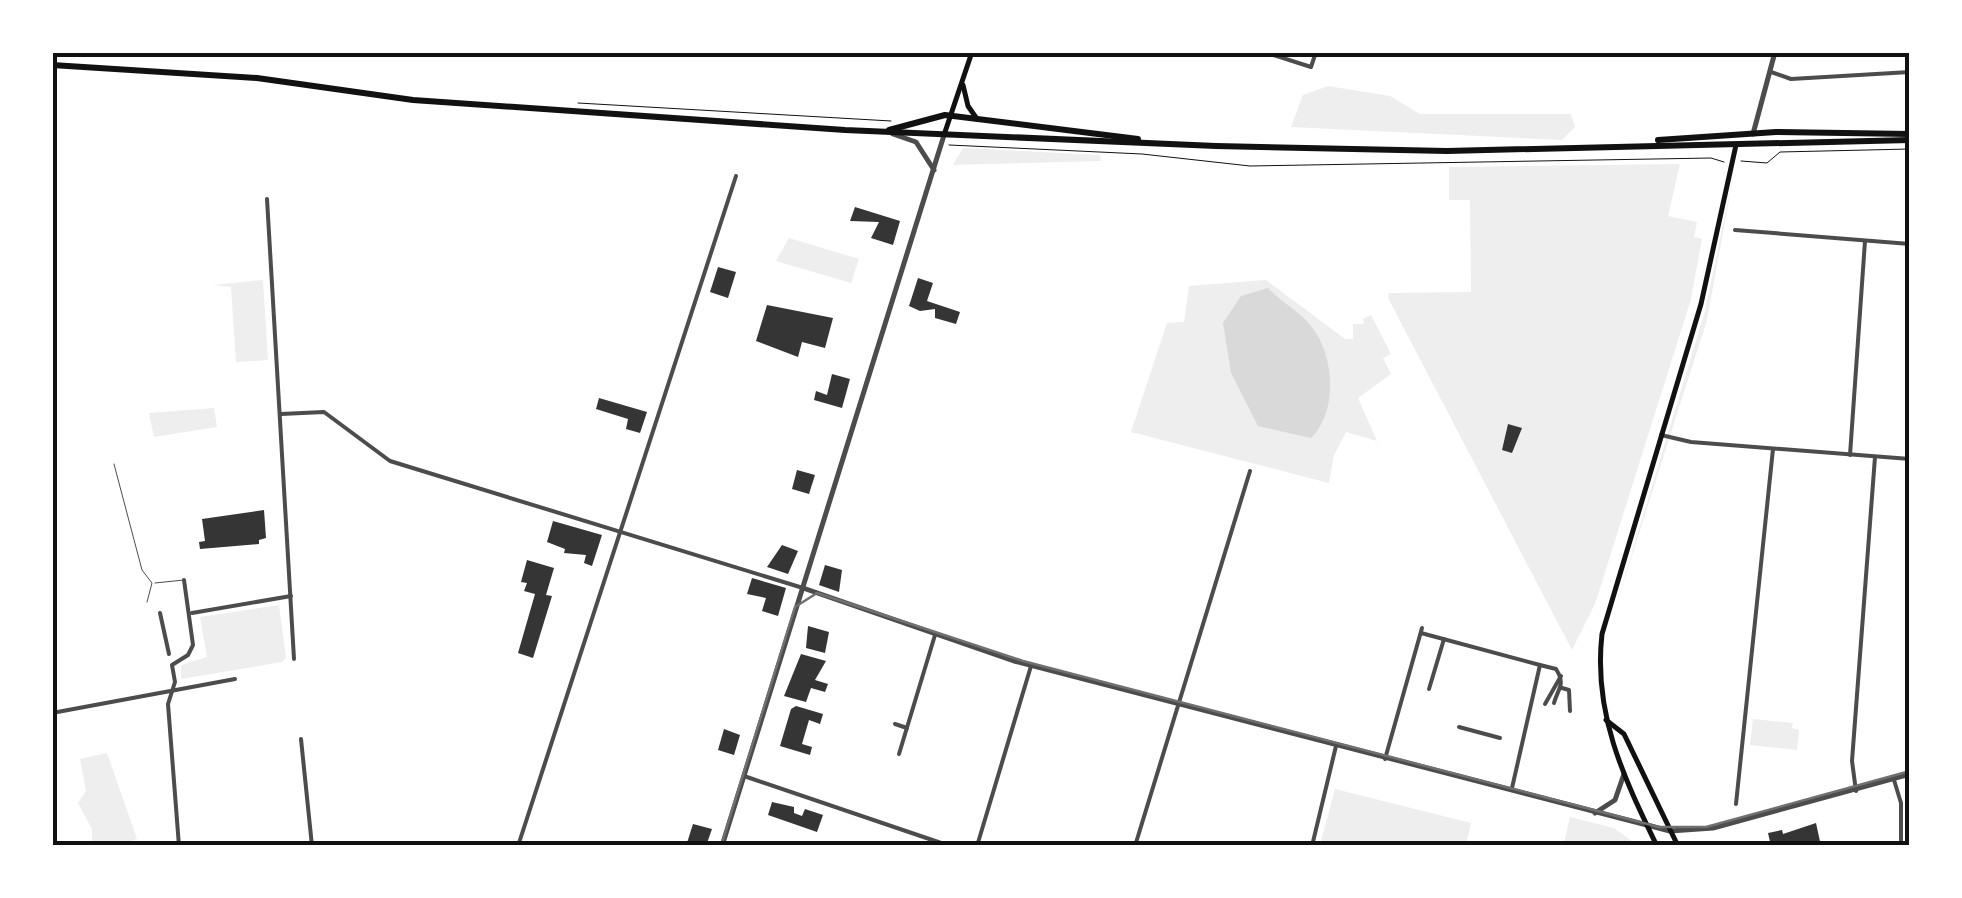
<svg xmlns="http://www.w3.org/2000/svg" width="1962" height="898" viewBox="0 0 1962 898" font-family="Helvetica,sans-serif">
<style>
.green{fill:#eee}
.water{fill:#d9d9d9}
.building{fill:#353535}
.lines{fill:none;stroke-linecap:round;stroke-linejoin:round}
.path{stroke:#111;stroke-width:1}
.service{stroke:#4c4c4c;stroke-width:1}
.minor{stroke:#4c4c4c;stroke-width:4}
.tertiary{stroke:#4c4c4c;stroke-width:5}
.secondary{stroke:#111;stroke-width:5}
.primary{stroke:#111;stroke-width:6}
.tram{stroke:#707070;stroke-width:2.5}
.neatline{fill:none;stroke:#111;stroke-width:4}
</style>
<rect width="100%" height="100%" fill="#fff"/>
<!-- green -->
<g class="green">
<path d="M1328 86 1390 96 1420 114H1571L1575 127 1562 140 1291 127 1303 95Z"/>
<path d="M963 148 1100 155 1101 161 953 165Z"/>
<path d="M1680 164 1668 216 1697 222 1694 237 1702 239 1691 299 1595 604 1572 650 1388 298 1389 293 1471 292 1470 200H1449V167Z"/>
<path d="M1735 167 1707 320 1613 615 1705 311Z"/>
<path d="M789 238 859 259 851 283 776 261Z"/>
<path d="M263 280 268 360 236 362 231 287 213 285Z"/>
<path d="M1266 280 1345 339H1353V324H1364L1363 319 1371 315 1391 354 1383 358 1391 374 1358 398 1377 441 1346 432 1334 455 1329 483 1131 432 1167 323 1184 322 1189 286Z"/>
<path d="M214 408 217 427 154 437 149 413Z"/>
<path d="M279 605 286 658 282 662 181 679V665L207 657 200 617Z"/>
<path d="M1753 719 1793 723 1792 728 1799 730 1797 750 1750 745Z"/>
<path d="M107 753 137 839 121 845H92V829L78 803 86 791 80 759Z"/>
<path d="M1335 789 1471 823 1466 845H1320Z"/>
<path d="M1570 817 1614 828 1637 845 1564 843Z"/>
</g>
<!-- water -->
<path class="water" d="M1268 288C1281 302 1299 311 1311 326 1335 355 1338 412 1311 438L1258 426 1231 373 1223 323 1241 296Z"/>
<!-- building -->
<g class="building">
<path d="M855 207 900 221 893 245 871 238 879 222 850 221Z"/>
<path d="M718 267 736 272 728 298 710 292Z"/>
<path d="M918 278 933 283 927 301 960 312 956 324 935 318V309L920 311 909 306Z"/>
<path d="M767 305 833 318 825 348 802 342 798 357 756 341Z"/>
<path d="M832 374 850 379 842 408 814 400 816 391 827 395Z"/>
<path d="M599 398 647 412 640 433 626 429 628 419 596 409Z"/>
<path d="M1508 424 1522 428 1512 453 1502 450Z"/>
<path d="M797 470 815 475 809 494 792 489Z"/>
<path d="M264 510 266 538 259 540V544L200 549 199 542 205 541 202 519Z"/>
<path d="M553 521 602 535 592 566 584 563 586 555 564 553 565 549 547 542Z"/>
<path d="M782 545 798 551 788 574 767 567Z"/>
<path d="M527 560 554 568 546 595 552 596 533 658 518 653 535 594 524 591 527 583 521 582Z"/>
<path d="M825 565 842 570 839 592 819 585Z"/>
<path d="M752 578 786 588 778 616 762 611 766 598 747 594Z"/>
<path d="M808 626 829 632 825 653 806 648Z"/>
<path d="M801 654 826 661 815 680 828 684 825 692 811 688 806 702 784 696Z"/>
<path d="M796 706 823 714 820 724 809 720 802 744 812 747 810 755 780 746 791 709Z"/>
<path d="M724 729 740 735 734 755 718 750Z"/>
<path d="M772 802 794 807V813L802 816 805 809 823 815 817 832 768 815Z"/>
<path d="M1816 823 1821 846H1771L1768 833 1782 830 1783 834Z"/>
<path d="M693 824 712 829 706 846H686Z"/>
</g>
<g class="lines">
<!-- path -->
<g class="path">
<path d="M578 103 891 121"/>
<path d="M949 145 1142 154 1250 166 1711 158 1724 162"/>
<path d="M1741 161 1767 163 1780 152 1910 149"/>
</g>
<!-- service -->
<g class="service">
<path d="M114 464 142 570 152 583 147 602"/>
<path d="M155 583 184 580"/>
</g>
<!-- minor -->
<g class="minor">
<path d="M1264 52 1311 67 1316 52"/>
<path d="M1771 72 1791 79 1910 72"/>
<path d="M267 199 294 659"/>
<path d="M1735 230 1910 244"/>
<path d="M281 414 324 412 390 461 803 588"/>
<path d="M1661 435 1691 442 1910 459"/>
<path d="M1850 455 1865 241"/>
<path d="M160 613 169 654"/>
<path d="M192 613 291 596"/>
<path d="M1421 633 1540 665 1512 788"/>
<path d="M1540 665 1556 669C1566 685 1558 688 1554 703"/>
<path d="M1562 688 1569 690 1570 711"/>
<path d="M1429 689 1444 639"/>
<path d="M1545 704 1561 676"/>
<path d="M52 713 235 679"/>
<path d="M895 724 907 728"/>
<path d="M1459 727 1500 738"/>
<path d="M301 739 312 846"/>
<path d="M899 754 935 635"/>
<path d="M1385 759 1422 628"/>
<path d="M744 776 950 846"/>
<path d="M1894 780 1901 803V846"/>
<path d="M1856 791 1852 761 1875 457"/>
<path d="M1736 804 1773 449"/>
<path d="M179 846 168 704 175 682 172 665 188 655 193 645 184 580"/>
<path d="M518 846 736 176"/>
<path d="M977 846 1031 666"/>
<path d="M1135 846 1250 471"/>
<path d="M1312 846 1336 746"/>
</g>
<!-- tertiary -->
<g class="tertiary">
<path d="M893 134 916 142 934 170"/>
<path d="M1753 134 1775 52"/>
<path d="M803 588 1014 661 1670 831 1713 828 1910 774"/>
<path d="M1595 813 1615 800 1624 774"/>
<path d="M722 846 945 132"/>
</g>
<!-- secondary -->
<g class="secondary">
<path d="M963 85 968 106 977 119"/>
<path d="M945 132 972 52"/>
<path d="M1606 720 1624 734 1678 846"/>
<path d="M1657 846C1623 776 1593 713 1602 634L1701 304 1736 145"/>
</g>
<!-- primary -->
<g class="primary">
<path d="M52 65 257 78 413 100 845 130 1216 146 1447 151 1910 140"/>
<path d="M889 130 945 115 1138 139"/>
<path d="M1658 140 1776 132 1910 134"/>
</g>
<!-- tram -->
<path class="tram" d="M721 846 795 607 817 593 1023 661 1659 827H1706L1910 771"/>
</g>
<!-- border -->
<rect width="1962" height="898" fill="none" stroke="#ffffff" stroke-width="110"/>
<rect x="55" y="55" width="1852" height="788" class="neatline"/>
</svg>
